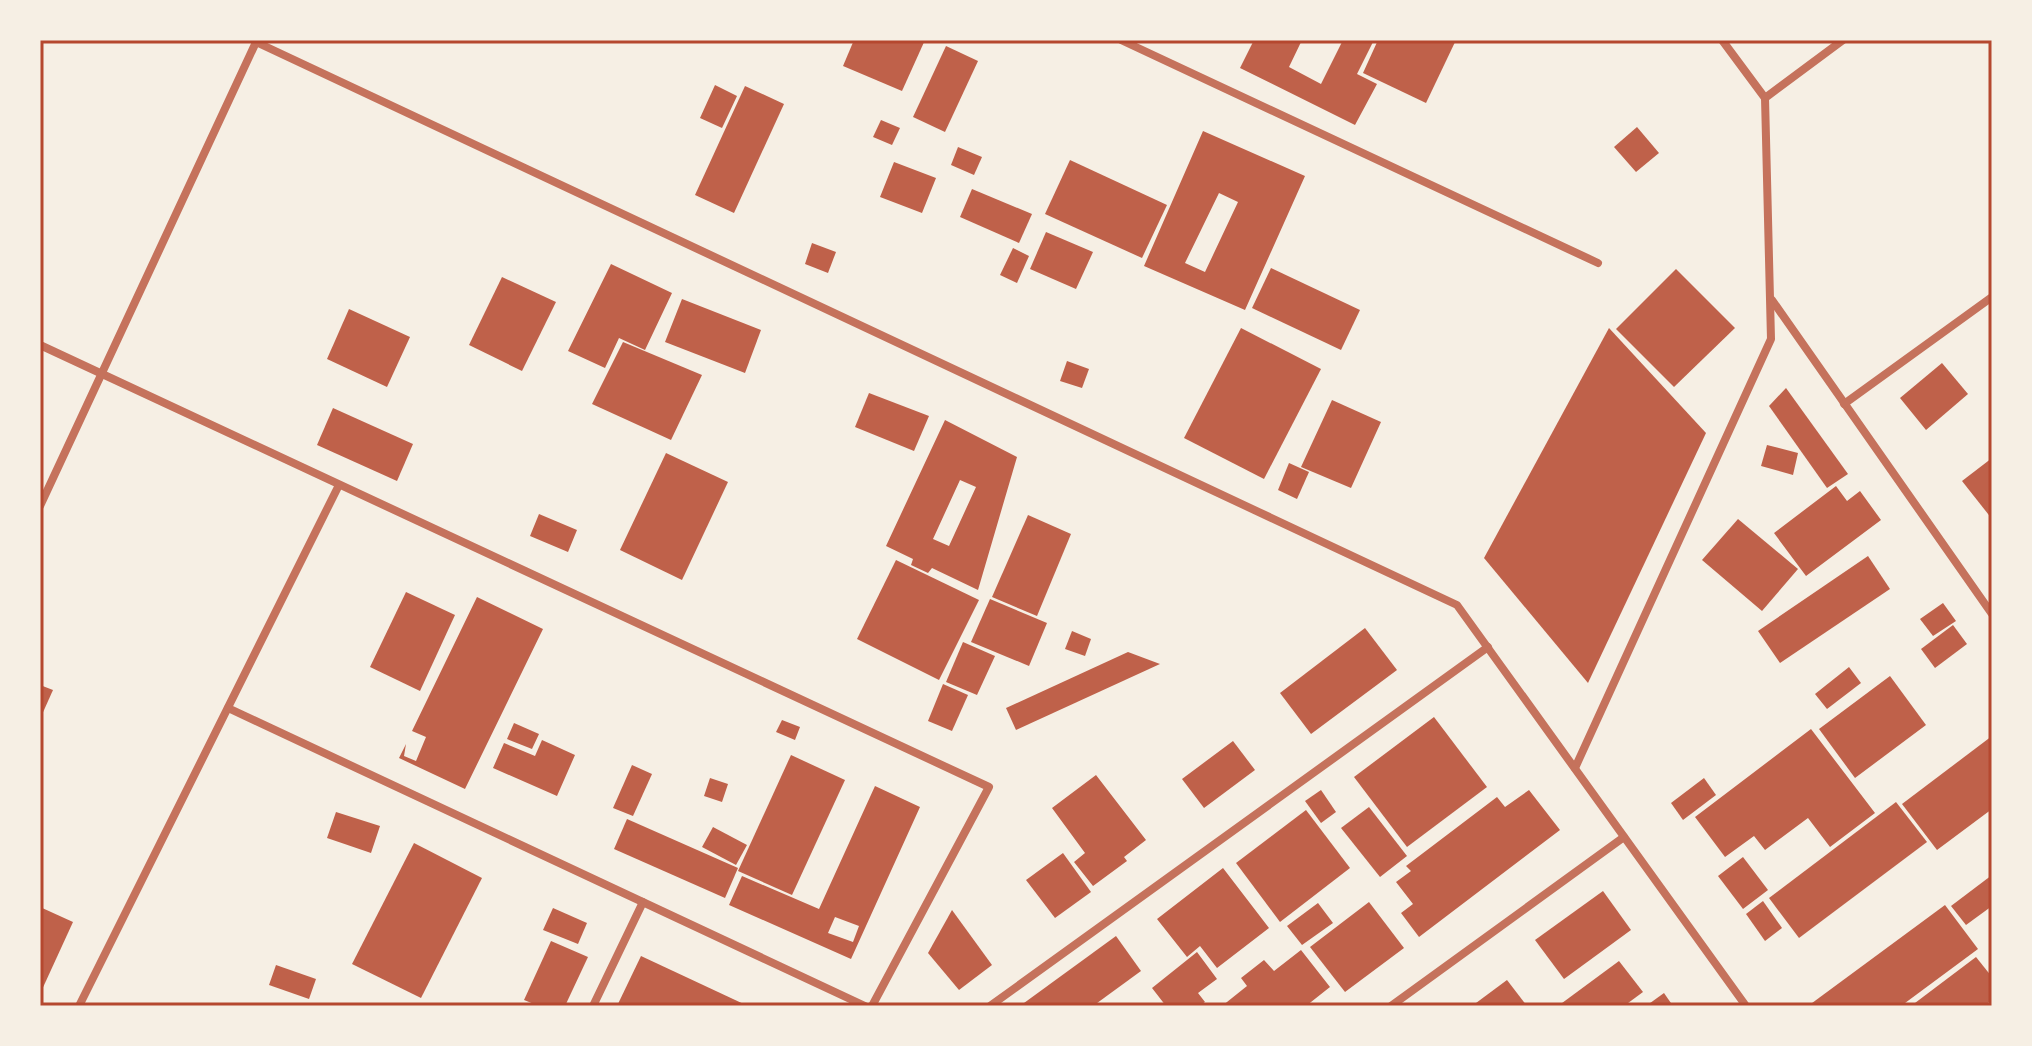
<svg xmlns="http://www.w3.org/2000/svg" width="2032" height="1046" viewBox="0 0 2032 1046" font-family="Quicksand,sans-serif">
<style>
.building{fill:#bf614a;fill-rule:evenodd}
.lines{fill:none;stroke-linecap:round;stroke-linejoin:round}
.minor{stroke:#c5725c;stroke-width:8}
.neatline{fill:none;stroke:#b5482f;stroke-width:3}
</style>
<rect width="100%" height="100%" fill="#f6efe4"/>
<!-- building -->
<g class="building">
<path d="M854 40H925L902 91 843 66Z"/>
<path d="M1254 40H1302L1289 67 1321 84 1343 40H1374L1357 74 1377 84 1355 125 1240 68Z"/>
<path d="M1378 40H1456L1426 103 1363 73Z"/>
<path d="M946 46 978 61 945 132 913 117Z"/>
<path d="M715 85 737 96 722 128 700 118Z"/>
<path d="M745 86 784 104 734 213 695 195Z"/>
<path d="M881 120 900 128 892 145 873 137Z"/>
<path d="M1637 127 1659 153 1636 172 1614 147Z"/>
<path d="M1203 131 1305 176 1245 310 1144 266ZM1219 193 1238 202 1205 272 1185 263Z"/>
<path d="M958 147 982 157 974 175 951 165Z"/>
<path d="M1070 160 1167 205 1142 258 1045 214Z"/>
<path d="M894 162 936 178 922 213 880 197Z"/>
<path d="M972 189 1032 214 1019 243 960 217Z"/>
<path d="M1046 232 1093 252 1076 289 1030 269Z"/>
<path d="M812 243 836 252 828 273 805 264Z"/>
<path d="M1013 248 1029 256 1017 283 1000 275Z"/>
<path d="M611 264 672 293 645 350 619 338 605 368 568 351Z"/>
<path d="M1271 268 1360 310 1341 350 1252 308Z"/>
<path d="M1676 269 1735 328 1674 387 1616 329Z"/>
<path d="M502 277 556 302 522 371 469 345Z"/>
<path d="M682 299 761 330 745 373 665 342Z"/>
<path d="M349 309 410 337 387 387 327 359Z"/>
<path d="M1241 328 1321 369 1264 479 1184 438Z"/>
<path d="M1609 328 1706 433 1588 683 1484 558Z"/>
<path d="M623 342 702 375 671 440 592 404Z"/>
<path d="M1067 361 1089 369 1082 388 1060 381Z"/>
<path d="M1942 363 1968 394 1926 430 1900 398Z"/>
<path d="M1786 388 1848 474 1827 488 1769 406Z"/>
<path d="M869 393 929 416 914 451 855 427Z"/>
<path d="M1332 400 1381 422 1351 488 1301 467Z"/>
<path d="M333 408 413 444 397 481 317 445Z"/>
<path d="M945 420 1017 457 978 590 932 568 928 573 911 565 913 559 886 546ZM960 480 976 487 949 546 933 539Z"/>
<path d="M1767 445 1798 453 1793 475 1761 466Z"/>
<path d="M666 453 728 482 682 580 620 550Z"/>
<path d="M1992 458V519L1962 481Z"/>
<path d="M1289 463 1309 472 1297 499 1278 490Z"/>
<path d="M1836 486 1847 501 1860 491 1881 520 1806 576 1774 533Z"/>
<path d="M539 514 577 530 568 552 530 536Z"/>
<path d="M1028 515 1071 534 1037 616 992 597Z"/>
<path d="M1738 519 1798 569 1762 611 1702 560Z"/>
<path d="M1868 556 1890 589 1780 663 1758 631Z"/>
<path d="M896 560 979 600 939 680 857 639Z"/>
<path d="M406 592 455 615 420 691 370 667Z"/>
<path d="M477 597 543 629 465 789 399 758 406 744 404 756 416 761 426 737 412 731Z"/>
<path d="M990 599 1047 623 1029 666 971 642Z"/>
<path d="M1943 603 1956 621 1933 636 1920 619Z"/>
<path d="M1953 625 1967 644 1935 668 1921 649Z"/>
<path d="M1365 628 1397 670 1311 734 1280 693Z"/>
<path d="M1072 631 1091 639 1085 656 1065 649Z"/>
<path d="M963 642 995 656 977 695 946 682Z"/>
<path d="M1128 652 1160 664 1016 730 1006 708Z"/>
<path d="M1849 667 1861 683 1827 709 1815 694Z"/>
<path d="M1890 676 1926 725 1855 778 1819 729Z"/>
<path d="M943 684 968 695 952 731 928 721Z"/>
<path d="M40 685 53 690 40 719Z"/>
<path d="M1434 717 1487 787 1407 847 1354 777Z"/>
<path d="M782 720 800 727 795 740 776 732Z"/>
<path d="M514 723 539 734 532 749 507 739Z"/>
<path d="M1811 729 1875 813 1830 847 1808 818 1765 850 1754 836 1725 857 1695 817Z"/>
<path d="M1992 736V809L1937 850 1902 804Z"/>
<path d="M542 740 575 755 557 796 493 768 504 743 535 756Z"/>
<path d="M1233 741 1255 770 1204 808 1182 779Z"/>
<path d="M791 755 845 780 792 895 738 871Z"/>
<path d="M632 765 652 774 633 816 613 808Z"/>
<path d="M1096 775 1146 840 1124 857 1127 861 1093 886 1074 862 1085 853 1052 808Z"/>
<path d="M710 778 728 784 722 802 704 796Z"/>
<path d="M1704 778 1716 795 1683 820 1671 803Z"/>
<path d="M875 786 920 807 851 959 729 905 742 876 819 909ZM835 917 859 926 853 942 828 933Z"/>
<path d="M1321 790 1336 812 1321 823 1305 801Z"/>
<path d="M1529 790 1560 830 1419 937 1401 913 1413 904 1396 882 1411 871 1406 866 1497 797 1505 807Z"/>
<path d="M1896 802 1927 842 1799 938 1769 898Z"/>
<path d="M1369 807 1407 856 1380 877 1341 828Z"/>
<path d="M1306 810 1350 868 1280 922 1236 863Z"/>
<path d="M336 812 380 826 371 853 327 838Z"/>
<path d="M627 819 738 868 725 898 614 849Z"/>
<path d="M713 827 747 845 736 865 702 847Z"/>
<path d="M414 843 482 878 421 998 352 964Z"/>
<path d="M1063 853 1091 892 1055 918 1026 880Z"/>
<path d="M1743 857 1768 890 1743 909 1718 876Z"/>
<path d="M1223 868 1269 928 1217 968 1200 946 1187 957 1157 919Z"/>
<path d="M1992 875V906L1966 925 1951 906Z"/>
<path d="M1603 891 1631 930 1564 979 1535 940Z"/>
<path d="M1763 901 1782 928 1765 941 1746 914Z"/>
<path d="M1369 902 1404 948 1345 992 1310 947Z"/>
<path d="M1318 903 1333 923 1302 945 1287 926Z"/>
<path d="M1945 905 1978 949 1901 1006H1808Z"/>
<path d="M40 907 73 922 40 994Z"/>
<path d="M553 908 587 923 578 944 543 930Z"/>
<path d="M952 910 992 965 959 990 928 953Z"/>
<path d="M1116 936 1141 971 1093 1006H1026L1024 1003Z"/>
<path d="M551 941 588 957 565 1006H539L524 1000Z"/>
<path d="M1301 950 1330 987 1306 1006H1222L1247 986 1241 978 1264 960 1274 971Z"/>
<path d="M1197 952 1217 979 1198 993 1205 1002 1199 1006H1166L1152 988Z"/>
<path d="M641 956 748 1006H617Z"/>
<path d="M1976 957 1992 977V1000L1984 1006H1911Z"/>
<path d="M1619 961 1643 992 1624 1006H1558Z"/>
<path d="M276 965 316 979 309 999 269 985Z"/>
<path d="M1507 980 1527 1006H1478L1476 1003Z"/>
<path d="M1664 993 1673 1006H1646Z"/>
</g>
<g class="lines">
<!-- minor -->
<g class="minor">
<path d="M1121 40 1598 263"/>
<path d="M1722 40 1765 98"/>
<path d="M256 42 1457 605 1746 1006"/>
<path d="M1772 300 1992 614"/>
<path d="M40 345 989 787 872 1006"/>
<path d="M1844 404 1992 297"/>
<path d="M40 506 257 40"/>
<path d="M228 708 865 1006"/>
<path d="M1575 768 1771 339 1765 98 1843 40"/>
<path d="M79 1006 339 485"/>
<path d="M593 1006 643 902"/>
<path d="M990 1006 1488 647"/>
<path d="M1391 1006 1624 837"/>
</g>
</g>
<!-- border -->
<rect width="2032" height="1046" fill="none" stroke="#f6efe4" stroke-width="84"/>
<rect x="42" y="42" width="1948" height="962" class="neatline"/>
</svg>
